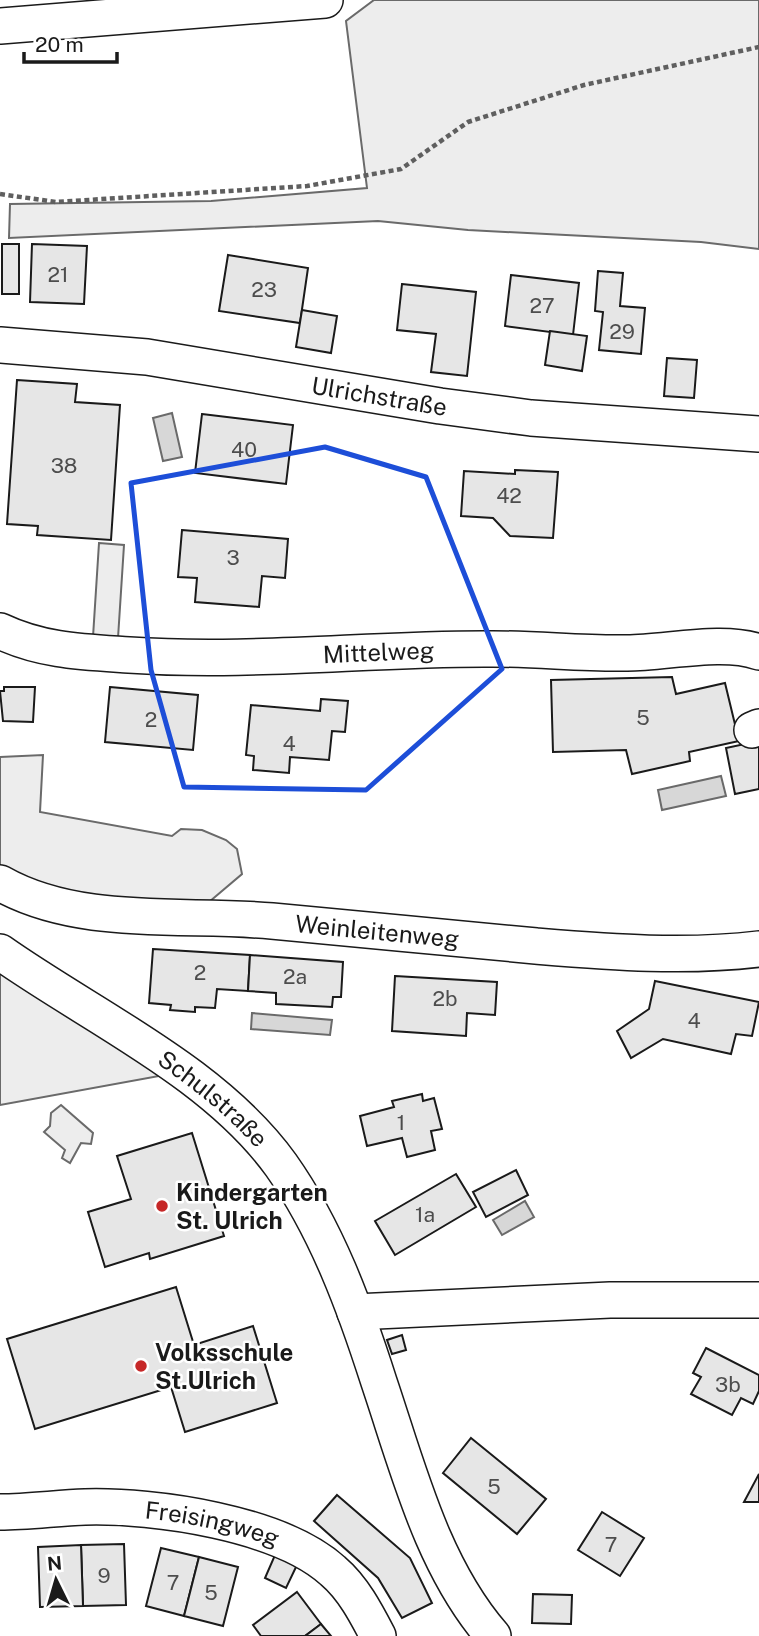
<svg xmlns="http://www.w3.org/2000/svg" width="759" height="1636" viewBox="0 0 759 1636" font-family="'Public Sans',sans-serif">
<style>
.built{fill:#ededed;stroke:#6a6a6a;stroke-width:2}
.water{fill:#d7d7d7;stroke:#6a6a6a;stroke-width:2}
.building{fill:#e6e6e6;stroke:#1a1a1a;stroke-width:2}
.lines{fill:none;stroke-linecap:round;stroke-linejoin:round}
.minor-casing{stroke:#1a1a1a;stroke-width:38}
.path{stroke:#5f5f5f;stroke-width:4.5;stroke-dasharray:5 3.5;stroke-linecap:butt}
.minor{stroke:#fff;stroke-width:35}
.marked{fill:none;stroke:#1d4ed8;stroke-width:5;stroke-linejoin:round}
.poi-dot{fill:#c62828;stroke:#fff;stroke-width:2.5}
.labels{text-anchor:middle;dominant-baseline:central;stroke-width:5;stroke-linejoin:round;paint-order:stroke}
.number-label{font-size:21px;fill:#4d4d4d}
.street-label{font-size:24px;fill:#1a1a1a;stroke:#fff}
.poi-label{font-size:24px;font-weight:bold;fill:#1a1a1a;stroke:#fff;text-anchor:start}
</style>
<rect width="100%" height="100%" fill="#fff"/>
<!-- built -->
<g class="built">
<path d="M374 0H759V249L701 242 468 230 378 221 9 238 10 204 211 201 367 188 346 21Z"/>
<path d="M99 543 124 545 118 638 93 637Z"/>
<path d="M43 755 40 812 172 836 181 829 202 830 226 840 237 849 242 874 209 902 53 896 0 875V757Z"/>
<path d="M8 969 170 1074 0 1105V975Z"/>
<path d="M61 1105 93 1133 91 1144 81 1143 70 1163 62 1158 65 1150 44 1132 50 1126 51 1113Z"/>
</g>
<!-- water -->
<g class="water">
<path d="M172 413 182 457 163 461 153 418Z"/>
<path d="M721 776 726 796 662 810 658 790Z"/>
<path d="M252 1013 332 1020 330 1035 251 1029Z"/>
<path d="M525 1201 534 1217 502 1235 493 1220Z"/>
</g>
<!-- building -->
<g class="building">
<rect x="2" y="244" width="17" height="50"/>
<path d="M32 244 87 246 84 304 30 302Z"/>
<path d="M228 255 308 268 300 323 219 311Z"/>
<path d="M598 271 623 273 620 306 645 308 641 354 599 350 603 312 595 311Z"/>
<path d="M511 275 579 283 573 335 505 326Z"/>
<path d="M402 284 476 292 467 376 431 372 436 334 397 330Z"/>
<path d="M302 310 337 316 331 353 296 347Z"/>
<path d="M550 331 587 336 582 371 545 365Z"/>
<path d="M667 358 697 360 694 398 664 396Z"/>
<path d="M17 380 77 384 75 402 120 405 111 540 37 535 38 526 7 524Z"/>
<path d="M202 414 293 425 286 484 195 473Z"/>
<path d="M515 470 558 472 553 538 510 536 493 518 461 516 464 471 515 474Z"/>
<path d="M182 530 288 539 285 578 262 576 259 607 195 602 197 578 178 577Z"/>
<path d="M672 677 676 694 725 683 739 741 689 752 690 761 632 774 626 750 553 752 551 680Z"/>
<path d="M4 687H35L33 722 3 721 0 691H4Z"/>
<path d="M110 687 198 695 193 750 105 742Z"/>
<path d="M321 699 348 701 345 732 332 731 329 760 290 757 289 773 253 770 254 756 246 755 251 705 320 711Z"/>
<path d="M759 741V789L735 794 726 748Z"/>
<path d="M153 949 250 955 248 991 217 989 215 1008 195 1007V1012L170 1010 171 1005 149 1003Z"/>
<path d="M250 955 343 962 341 997H333L332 1007 276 1004V993L248 991Z"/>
<path d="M395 976 497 982 495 1015 467 1013 466 1036 392 1031Z"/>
<path d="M655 981 759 1002 752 1036 736 1034 731 1054 663 1039 631 1058 617 1031 649 1009Z"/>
<path d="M422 1094 423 1101 434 1098 442 1129 431 1131 435 1150 407 1157 402 1138 367 1146 360 1116 394 1107 392 1101Z"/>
<path d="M192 1133 224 1236 150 1259 149 1253 105 1267 88 1212 131 1199 117 1156Z"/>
<path d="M516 1170 528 1195 486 1217 473 1192Z"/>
<path d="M456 1174 476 1207 395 1255 375 1221Z"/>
<path d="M176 1287 194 1345 253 1326 277 1403 185 1432 171 1387 35 1429 7 1339Z"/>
<path d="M402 1335 406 1350 392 1354 387 1340Z"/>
<path d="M706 1348 759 1375V1391L753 1404 741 1398 732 1415 691 1394 701 1377 693 1373Z"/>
<path d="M471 1438 546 1499 517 1534 443 1473Z"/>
<path d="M759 1474V1502H744Z"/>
<path d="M337 1495 410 1558 432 1603 402 1618 378 1578 314 1521Z"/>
<path d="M602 1512 644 1538 620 1576 578 1550Z"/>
<path d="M124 1544 126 1605 83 1606 81 1545Z"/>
<path d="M81 1545 83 1606 40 1607 38 1547Z"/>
<path d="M161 1548 199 1557 184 1616 146 1606Z"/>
<path d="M275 1555 297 1565 286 1588 265 1578Z"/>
<path d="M199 1557 238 1567 223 1626 184 1616Z"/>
<path d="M297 1592 321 1624 305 1636H261L253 1625Z"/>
<path d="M533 1594 572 1595 571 1624 532 1623Z"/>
<path d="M321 1624 331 1636H305Z"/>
</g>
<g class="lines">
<defs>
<g id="minor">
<path d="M0 26 325 0"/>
<path id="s1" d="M0 345 147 357 440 406 531 418 759 434"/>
<path id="s2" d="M0 631C42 651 83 652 129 655 248 663 365 649 484 649 532 648 579 654 627 653 666 653 723 639 759 652"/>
<path d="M752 730 759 727"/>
<path id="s3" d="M0 883C79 928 184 913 272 921 360 929 448 938 536 946 611 952 684 958 759 949"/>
<path id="s4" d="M0 952C92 1017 214 1072 281 1165 327 1230 355 1307 379 1382 408 1468 432 1566 493 1636"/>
<path d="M355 1312 610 1300H759"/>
<path id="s5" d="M0 1512C28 1512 57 1508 85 1507 155 1505 280 1523 333 1571 353 1588 366 1613 378 1636"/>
</g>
</defs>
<!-- minor casing -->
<use href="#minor" class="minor-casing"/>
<!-- path -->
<path class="path" d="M0 194 56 202 307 186 401 169 468 122 584 85 759 47"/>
<!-- minor -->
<use href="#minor" class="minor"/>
</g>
<!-- marked area -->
<path class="marked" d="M325 447 426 477 502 669 366 790 184 787 151 670 131 483Z"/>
<!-- markers -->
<g class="poi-dot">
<circle cx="162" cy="1206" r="7"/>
<circle cx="141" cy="1366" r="7"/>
</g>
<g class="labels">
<!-- number labels -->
<g class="number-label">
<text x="58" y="274">21</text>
<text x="264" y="289">23</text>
<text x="542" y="305">27</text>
<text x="622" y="331">29</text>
<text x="244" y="449">40</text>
<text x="64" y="465">38</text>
<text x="509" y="495">42</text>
<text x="233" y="557">3</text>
<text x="643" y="717">5</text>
<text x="151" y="719">2</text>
<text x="289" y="743">4</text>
<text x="200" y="972">2</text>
<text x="295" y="976">2a</text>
<text x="445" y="998">2b</text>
<text x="694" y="1020">4</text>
<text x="401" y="1122">1</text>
<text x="425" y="1214">1a</text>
<text x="728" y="1384">3b</text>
<text x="494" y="1486">5</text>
<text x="611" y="1544">7</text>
<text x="104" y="1575">9</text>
<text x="173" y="1582">7</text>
<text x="211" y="1592">5</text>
</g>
<!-- street labels -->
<g class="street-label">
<text stroke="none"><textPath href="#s1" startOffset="383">Ulrichstraße</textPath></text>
<text stroke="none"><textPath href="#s2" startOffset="382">Mittelweg</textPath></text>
<text stroke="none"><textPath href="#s3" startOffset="383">Weinleitenweg</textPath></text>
<text stroke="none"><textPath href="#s4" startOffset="259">Schulstraße</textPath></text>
<text stroke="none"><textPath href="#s5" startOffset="214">Freisingweg</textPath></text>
</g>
<!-- poi labels -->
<g class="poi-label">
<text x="176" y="1192">Kindergarten<tspan x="176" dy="28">St. Ulrich</tspan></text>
<text x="155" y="1352">Volksschule<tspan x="155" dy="28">St.Ulrich</tspan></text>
</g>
</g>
<!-- north arrow -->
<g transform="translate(56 1580) rotate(355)" stroke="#ffffff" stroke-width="5" paint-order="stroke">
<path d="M0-5L12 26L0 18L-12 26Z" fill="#1a1a1a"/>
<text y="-10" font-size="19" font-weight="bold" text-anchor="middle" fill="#1a1a1a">N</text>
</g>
<!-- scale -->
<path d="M24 52v10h93v-10" fill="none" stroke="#1a1a1a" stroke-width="3.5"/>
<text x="35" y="52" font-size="21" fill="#1a1a1a" stroke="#ffffff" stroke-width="5" paint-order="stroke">20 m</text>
</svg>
